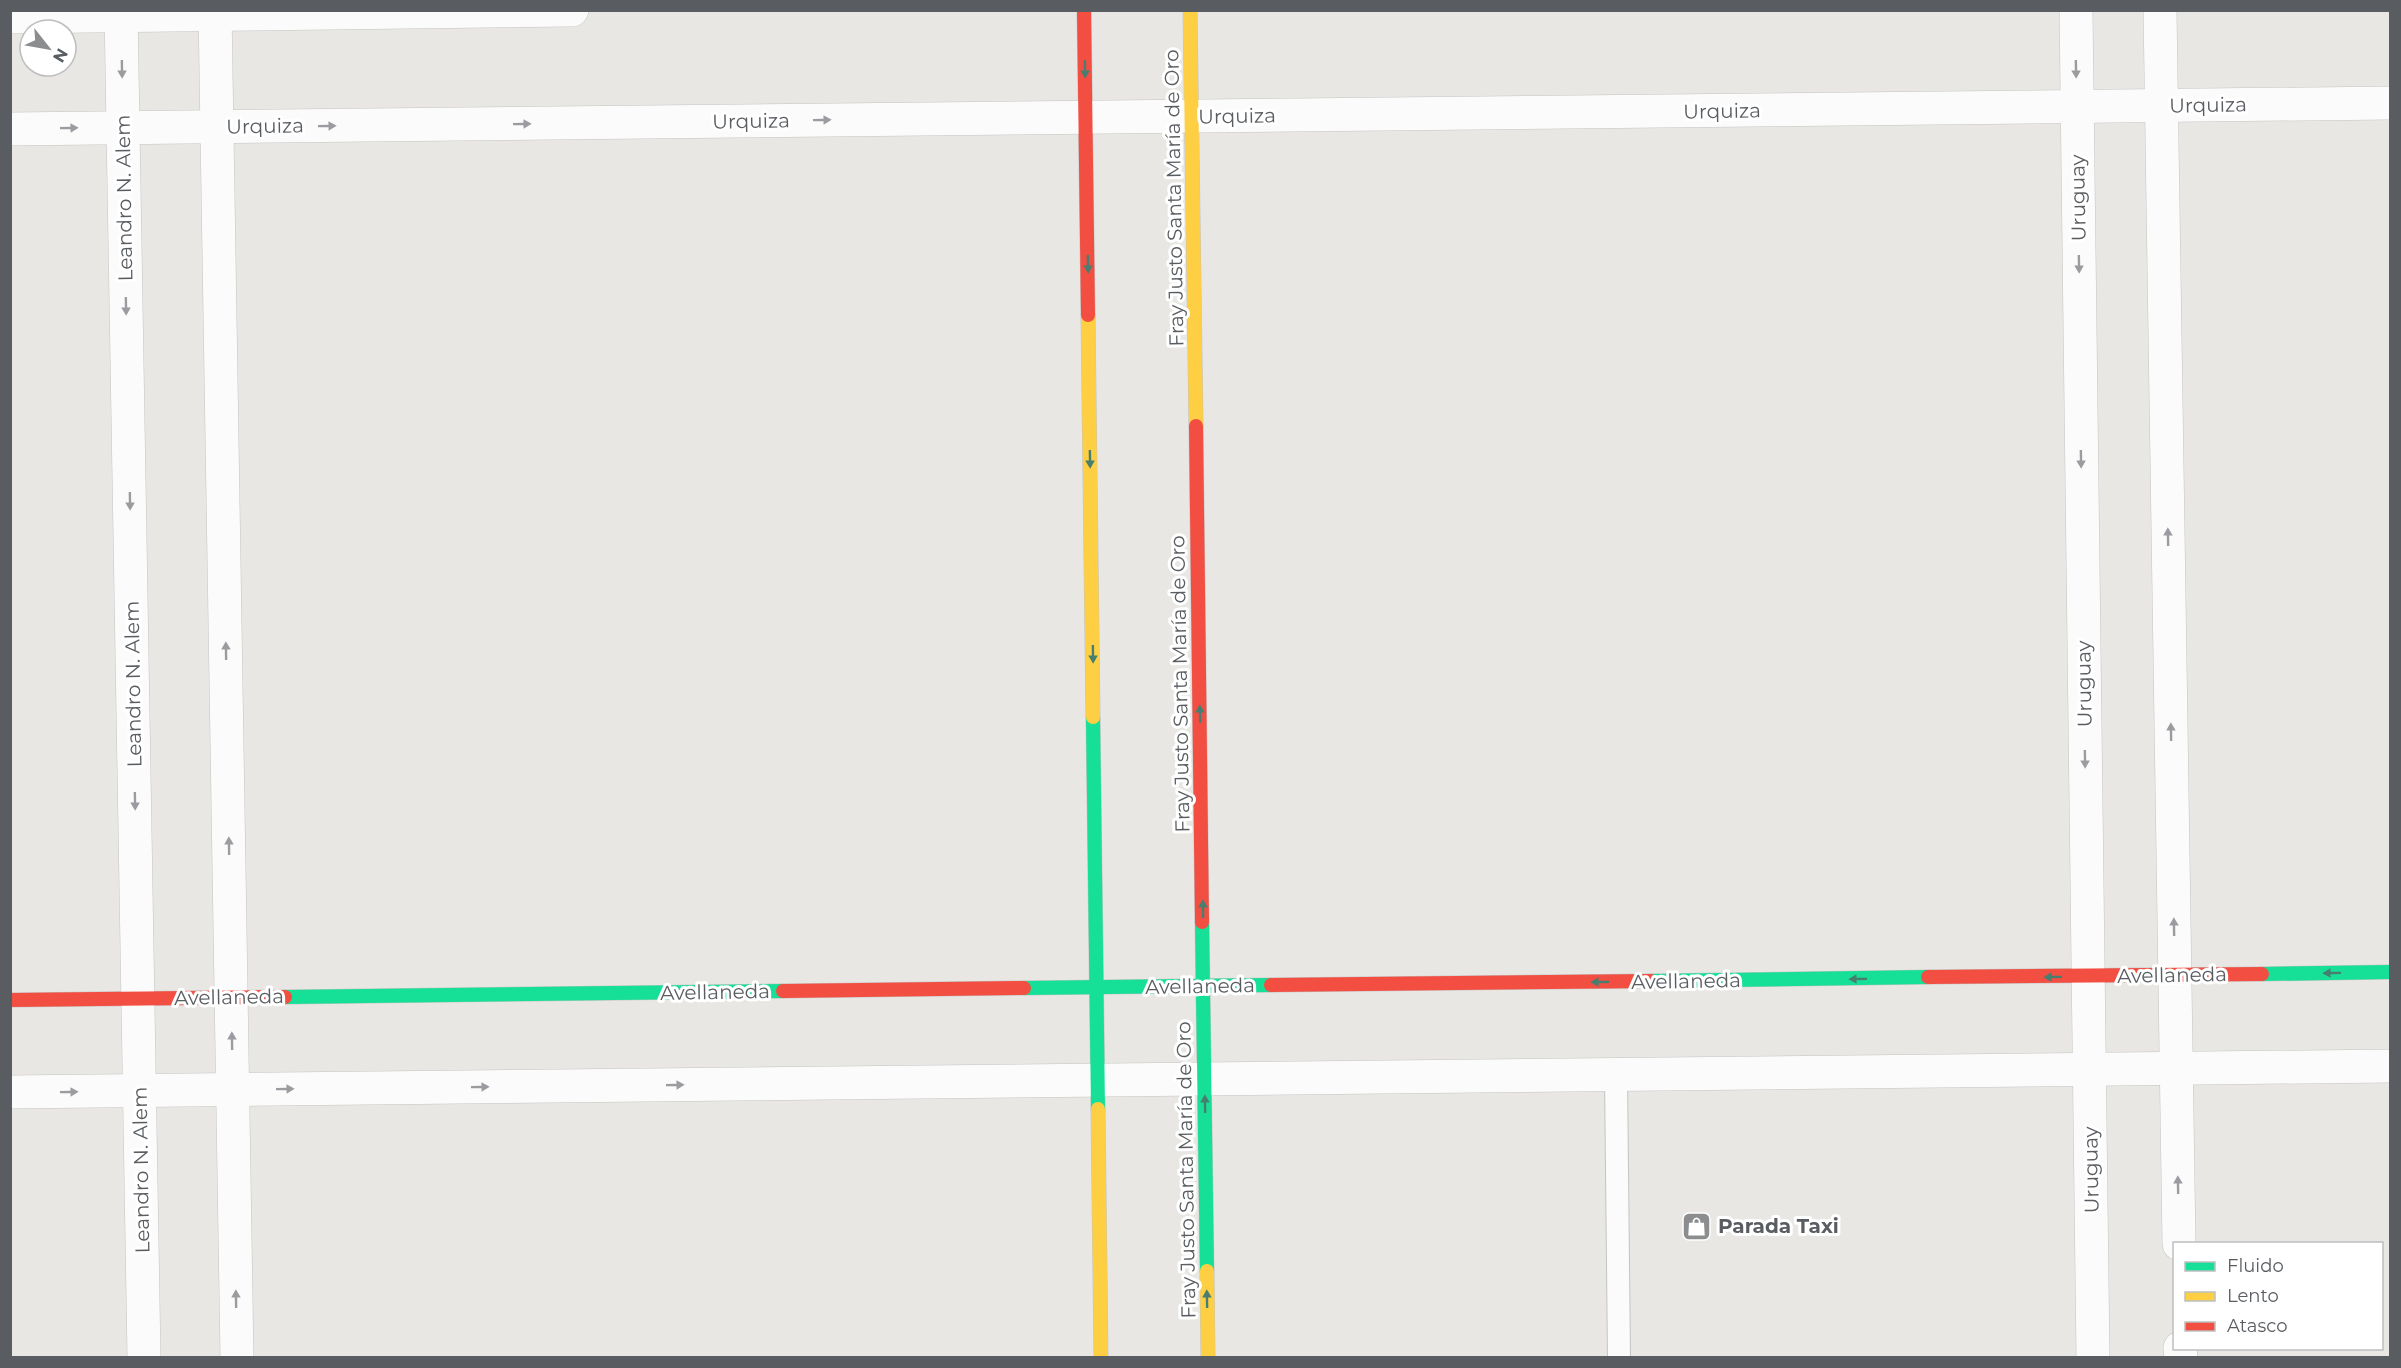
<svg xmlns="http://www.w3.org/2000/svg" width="2401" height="1368" viewBox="0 0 2401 1368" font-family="Montserrat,sans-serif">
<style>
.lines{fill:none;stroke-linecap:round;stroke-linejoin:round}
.lane-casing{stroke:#c4c4c3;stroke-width:24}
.street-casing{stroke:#c4c4c3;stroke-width:34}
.fast-casing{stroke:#c5c5c5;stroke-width:15}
.slow-casing{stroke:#c5c5c5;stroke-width:15}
.jam-casing{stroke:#c5c5c5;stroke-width:15}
.lane{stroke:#fcfbfb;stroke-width:22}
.street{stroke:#fcfbfb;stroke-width:33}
.fast{stroke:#16e098;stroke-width:14}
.slow{stroke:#ffcf43;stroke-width:14}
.jam{stroke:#f24e42;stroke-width:14}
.oneway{fill:#9a9c9f}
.oneway2{fill:#487e6f}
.labels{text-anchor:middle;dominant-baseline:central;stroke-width:6;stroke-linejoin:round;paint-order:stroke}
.street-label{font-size:20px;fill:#595d61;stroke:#fff}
.poi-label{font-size:20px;font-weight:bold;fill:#595d61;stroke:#fff;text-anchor:start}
</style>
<rect width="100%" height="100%" fill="#e9e7e3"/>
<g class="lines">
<defs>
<path id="lane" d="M1616 1074 1619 1358"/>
<g id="street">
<path d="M121 10 144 1358"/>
<path d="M215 10 237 1358"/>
<path d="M2076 10 2093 1358"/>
<path d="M2160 10 2179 1244"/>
<path d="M10 17 572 10"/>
<path d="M10 129 2390 103"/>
<path d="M10 1092 2390 1066"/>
<path d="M2180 1348 2181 1358"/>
</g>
<g id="fast">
<path d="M1093 717 1098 1109"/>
<path d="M1202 922 1207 1271"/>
<path d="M2262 974 2390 972"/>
<path d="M1651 981 1928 977"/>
<path d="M1024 988 1271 985"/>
<path d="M285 997 783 991"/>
</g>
<g id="slow">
<path d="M1190 10 1196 426"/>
<path d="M1088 315 1093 717"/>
<path d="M1098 1109 1101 1358"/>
<path d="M1207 1271 1208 1358"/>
</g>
<g id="jam">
<path d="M1084 10 1088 315"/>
<path d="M1196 426 1202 922"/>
<path d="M1928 977 2262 974"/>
<path d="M1271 985 1651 981"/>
<path d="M783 991 1024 988"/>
<path d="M10 1000 285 997"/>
</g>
</defs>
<!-- lane casing -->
<use href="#lane" class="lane-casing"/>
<!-- street casing -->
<use href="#street" class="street-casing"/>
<!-- fast casing -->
<use href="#fast" class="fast-casing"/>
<!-- slow casing -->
<use href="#slow" class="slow-casing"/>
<!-- jam casing -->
<use href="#jam" class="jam-casing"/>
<!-- lane -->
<use href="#lane" class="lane"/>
<!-- street -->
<use href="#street" class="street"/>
<!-- fast -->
<use href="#fast" class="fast"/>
<!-- slow -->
<use href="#slow" class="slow"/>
<!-- jam -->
<use href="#jam" class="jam"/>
</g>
<!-- one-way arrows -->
<defs><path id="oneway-solid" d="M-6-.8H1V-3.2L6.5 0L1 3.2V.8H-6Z" transform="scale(1.5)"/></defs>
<g class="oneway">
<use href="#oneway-solid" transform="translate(122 69) rotate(89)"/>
<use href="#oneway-solid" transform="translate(2076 69) rotate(89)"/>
<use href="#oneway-solid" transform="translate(822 120) rotate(-1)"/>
<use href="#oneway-solid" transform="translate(522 124) rotate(-1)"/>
<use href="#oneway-solid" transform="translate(327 126) rotate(-1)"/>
<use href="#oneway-solid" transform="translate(69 128) rotate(-1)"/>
<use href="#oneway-solid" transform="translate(2079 264) rotate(89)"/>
<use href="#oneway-solid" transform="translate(126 306) rotate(89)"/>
<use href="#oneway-solid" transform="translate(2081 459) rotate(89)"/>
<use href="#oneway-solid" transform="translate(130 501) rotate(89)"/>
<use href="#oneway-solid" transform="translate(2168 537) rotate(-91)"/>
<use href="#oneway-solid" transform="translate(226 651) rotate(-91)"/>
<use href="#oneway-solid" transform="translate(2171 732) rotate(-91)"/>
<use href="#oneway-solid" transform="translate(2085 759) rotate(89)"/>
<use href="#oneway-solid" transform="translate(135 801) rotate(89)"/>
<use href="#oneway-solid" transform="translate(229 846) rotate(-91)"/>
<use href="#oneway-solid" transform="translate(2174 927) rotate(-91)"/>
<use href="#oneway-solid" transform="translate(232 1041) rotate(-91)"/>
<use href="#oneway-solid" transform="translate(675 1085) rotate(-1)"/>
<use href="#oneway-solid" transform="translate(480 1087) rotate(-1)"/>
<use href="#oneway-solid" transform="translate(285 1089) rotate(-1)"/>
<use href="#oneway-solid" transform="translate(69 1092) rotate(-1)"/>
<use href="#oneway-solid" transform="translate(2178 1185) rotate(-91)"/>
<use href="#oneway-solid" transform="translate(236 1299) rotate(-91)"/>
</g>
<g class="oneway2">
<use href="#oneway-solid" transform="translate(1085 69) rotate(89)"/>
<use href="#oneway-solid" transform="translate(1088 264) rotate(89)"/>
<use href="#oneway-solid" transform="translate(1090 459) rotate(89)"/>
<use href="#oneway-solid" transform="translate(1093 654) rotate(89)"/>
<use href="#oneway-solid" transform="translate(1200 714) rotate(-91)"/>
<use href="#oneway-solid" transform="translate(1203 909) rotate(-91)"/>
<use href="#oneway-solid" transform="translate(2332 973) rotate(179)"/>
<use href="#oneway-solid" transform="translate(2053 977) rotate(179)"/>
<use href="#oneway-solid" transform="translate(1858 979) rotate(179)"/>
<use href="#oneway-solid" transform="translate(1600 982) rotate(179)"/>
<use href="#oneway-solid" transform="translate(1205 1104) rotate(-91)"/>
<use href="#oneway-solid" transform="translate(1207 1299) rotate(-91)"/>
</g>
<!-- icons -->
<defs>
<symbol id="shop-square" viewBox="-11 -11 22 22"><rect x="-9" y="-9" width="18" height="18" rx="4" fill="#8b8d8e" stroke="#fff"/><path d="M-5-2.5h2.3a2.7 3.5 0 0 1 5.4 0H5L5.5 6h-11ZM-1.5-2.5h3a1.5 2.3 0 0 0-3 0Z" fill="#fff"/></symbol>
</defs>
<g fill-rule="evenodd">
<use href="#shop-square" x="1680" y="1210" width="33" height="33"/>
</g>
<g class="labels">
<!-- street labels -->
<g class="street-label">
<text transform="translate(2208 105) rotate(-1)">Urquiza</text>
<text transform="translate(1722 111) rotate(-1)">Urquiza</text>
<text transform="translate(1237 116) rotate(-1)">Urquiza</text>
<text transform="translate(751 121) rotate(-1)">Urquiza</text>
<text transform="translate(265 126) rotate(-1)">Urquiza</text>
<text transform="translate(124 198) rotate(-91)">Leandro N. Alem</text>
<text transform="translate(1174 198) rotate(-91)">Fray Justo Santa María de Oro</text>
<text transform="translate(2078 198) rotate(-91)">Uruguay</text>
<text transform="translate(133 684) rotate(-91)">Leandro N. Alem</text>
<text transform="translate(1180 684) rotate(-91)">Fray Justo Santa María de Oro</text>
<text transform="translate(2084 684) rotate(-91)">Uruguay</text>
<text transform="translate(2172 975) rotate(-1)">Avellaneda</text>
<text transform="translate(1686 981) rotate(-1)">Avellaneda</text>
<text transform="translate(1200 986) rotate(-1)">Avellaneda</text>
<text transform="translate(715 992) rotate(-1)">Avellaneda</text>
<text transform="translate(229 997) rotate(-1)">Avellaneda</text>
<text transform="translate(141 1170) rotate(-91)">Leandro N. Alem</text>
<text transform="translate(1186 1170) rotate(-91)">Fray Justo Santa María de Oro</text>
<text transform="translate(2091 1170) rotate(-91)">Uruguay</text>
</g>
<!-- poi labels -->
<g class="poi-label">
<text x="1718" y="1226">Parada Taxi</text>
</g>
</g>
<!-- border -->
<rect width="2401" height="1368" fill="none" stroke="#595d61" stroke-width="24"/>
<!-- legend -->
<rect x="2173" y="1242" width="210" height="108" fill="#ffffff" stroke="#bdbec0" stroke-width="1.5"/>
<rect x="2185" y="1262" width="30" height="9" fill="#16e098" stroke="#bdbec0" stroke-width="1.5"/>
<text x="2227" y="1272" font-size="18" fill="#595d61">Fluido</text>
<rect x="2185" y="1292" width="30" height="9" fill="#ffcf43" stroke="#bdbec0" stroke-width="1.5"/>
<text x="2227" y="1302" font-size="18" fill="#595d61">Lento</text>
<rect x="2185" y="1322" width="30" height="9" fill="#f24e42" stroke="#bdbec0" stroke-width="1.5"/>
<text x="2227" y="1332" font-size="18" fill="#595d61">Atasco</text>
<!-- north arrow -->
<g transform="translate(48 48) rotate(121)"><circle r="28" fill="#ffffff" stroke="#bdbec0" stroke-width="1.5"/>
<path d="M0-4.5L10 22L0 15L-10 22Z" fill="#8b8d8e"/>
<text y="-9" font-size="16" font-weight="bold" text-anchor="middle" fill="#595d61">N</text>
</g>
</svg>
